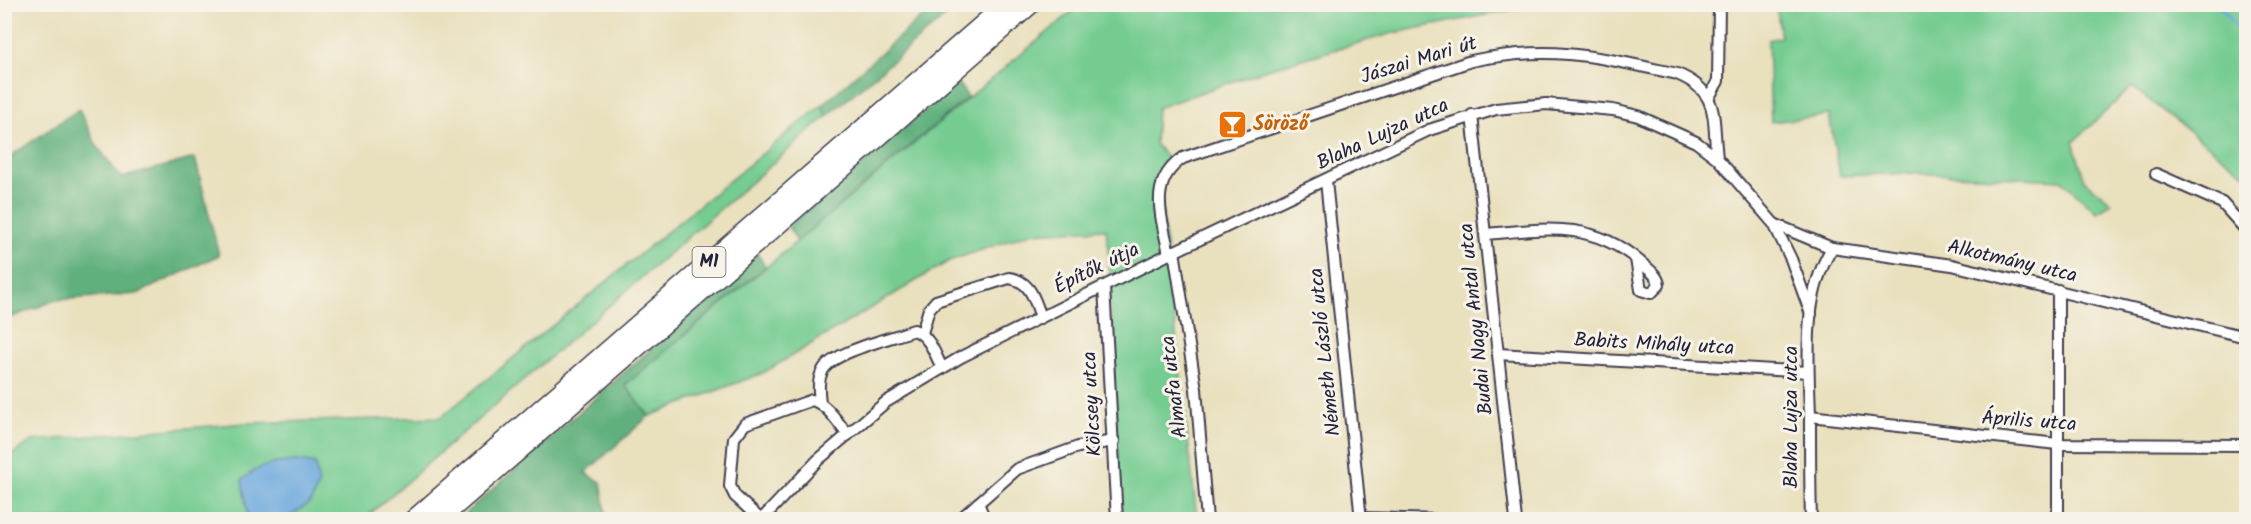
<svg xmlns="http://www.w3.org/2000/svg" width="2251" height="524" viewBox="0 0 2251 524" font-family="Kalam,sans-serif">
<style>
.green{fill:#74cc91;stroke:#4b7766;stroke-width:1.5}
.forest{fill:#5fb07b;stroke:#40695b;stroke-width:1.5}
.water{fill:#6ba8dd;stroke:#46658c;stroke-width:1.5}
.lines{fill:none;stroke-linecap:round;stroke-linejoin:round}
.stream{stroke:#6ba8dd;stroke-width:3}
.street-casing{stroke:#403e4e;stroke-width:14}
.highway-casing{stroke:#403e4e;stroke-width:21}
.street{stroke:#fff;stroke-width:10}
.highway{stroke:#fff;stroke-width:18}
.labels{text-anchor:middle;dominant-baseline:central;stroke-width:6;stroke-linejoin:round;paint-order:stroke}
.shield{fill:#f7f3e8;stroke:#62616f;stroke-width:1.5}
.shield-label{font-size:18px;font-weight:bold;fill:#22223b}
.street-label{font-size:20px;fill:#22223b;stroke:#f7f3e8}
.food-label{font-size:20px;font-weight:bold;fill:#c56008;stroke:#f7f3e8;text-anchor:start}
</style>
<rect width="100%" height="100%" fill="#f7f3e8"/>
<filter id="ink" filterUnits="userSpaceOnUse"><feTurbulence type="fractalNoise" baseFrequency=".0167" numOctaves="2"/><feDisplacementMap in="SourceGraphic" scale="12" xChannelSelector="R" yChannelSelector="G"/><feConvolveMatrix kernelMatrix="1 2 1 2 8 2 1 2 1" color-interpolation-filters="sRGB"/></filter>
<filter id="wash" filterUnits="userSpaceOnUse"><feTurbulence type="fractalNoise" baseFrequency=".008" numOctaves="4" result="noise"/><feDisplacementMap in="SourceGraphic" scale="24" xChannelSelector="R" yChannelSelector="G"/><feGaussianBlur stdDeviation="1.35" result="paint"/><feColorMatrix in="noise" values="0 0 0 0 0 0 0 0 0 0 0 0 0 0 0 0 0 1.4 0 .05"/><feComposite in="paint" operator="in"/></filter>
<g filter="url(#wash)">
<rect width="100%" height="100%" fill="#e9e0bd"/>
<!-- green -->
<g class="green">
<path d="M1080 5H1537L1393 33 1271 68 1157 108 1155 144 1171 162 1159 184 1197 519H1121L1110 301 1112 292 1106 229 1031 233 949 261 763 373 649 416 625 385Z"/>
<path d="M1559 5H1736L1638 7Z"/>
<path d="M1776 5H2238L2246 14V175L2132 87 2073 142 2085 181 2112 203 2097 212 2061 180 1910 173 1840 176 1829 115 1771 122 1768 40 1781 37Z"/>
<path d="M822 105 826 117 364 519 5 520V459L32 441 247 423 441 417Z"/>
</g>
<!-- forest -->
<g class="forest">
<path d="M935 5H959L826 117 822 105Z"/>
<path d="M958 83 968 97 797 241 788 227Z"/>
<path d="M79 109 97 146 121 178 195 158 219 255 137 294 56 300 5 320V160Z"/>
<path d="M758 254 765 267 625 385 649 416 585 473 601 482 607 519H550L543 515 534 519H459Z"/>
</g>
<!-- water -->
<path class="water" d="M299 461 315 464 319 484 311 502 286 519H252L248 517 242 480C260 464 276 462 299 461Z"/>
<g class="lines">
<!-- stream -->
<path class="stream" d="M2217 4 2246 36"/>
</g>
</g>
<g filter="url(#ink)">
<g class="lines">
<defs>
<g id="street">
<path d="M1709 97 1718 81 1719 4"/>
<path d="M1472 115 1516 520"/>
<path d="M2156 174 2222 203 2246 230"/>
<path d="M1326 181 1361 520"/>
<path d="M1774 224 1832 248 1952 265 2246 337"/>
<path d="M1487 234C1545 229 1590 220 1639 261 1646 268 1658 274 1659 285L1651 293 1641 290 1636 259"/>
<path d="M1174 251 1196 389 1207 520"/>
<path d="M1169 254C1162 218 1147 182 1183 158L1471 61C1552 44 1599 57 1677 74 1721 92 1712 118 1717 158"/>
<path d="M1104 287 1117 520"/>
<path d="M2058 290V520"/>
<path d="M922 333 929 309 936 301 1009 278C1031 281 1034 299 1041 317"/>
<path d="M2242 336 2246 313"/>
<path d="M1498 354 1808 372"/>
<path d="M820 403C819 392 817 380 823 370 834 351 893 338 914 330 929 335 935 354 942 368"/>
<path d="M1810 416 2057 444 2246 445"/>
<path d="M978 503 985 520"/>
<path d="M1361 518 1443 520"/>
<path d="M761 520 818 460 886 402 961 357 1169 254 1429 130 1496 109 1546 104 1613 110 1638 116 1696 142 1717 158 1774 224 1791 259 1811 314"/>
<path d="M761 520 735 496 730 486 734 438 745 424 812 400C828 405 837 422 848 435"/>
<path d="M959 520 1017 469 1078 447 1114 441"/>
<path d="M1811 520C1810 486 1810 452 1810 418 1809 362 1801 298 1832 248"/>
</g>
<g id="highway">
<path d="M413 520 1006 4"/>
<path d="M439 520 1031 4"/>
</g>
</defs>
<!-- street casing -->
<use href="#street" class="street-casing"/>
<!-- highway casing -->
<use href="#highway" class="highway-casing"/>
<!-- street -->
<use href="#street" class="street"/>
<!-- highway -->
<use href="#highway" class="highway"/>
</g>
</g>
<!-- icons -->
<defs>
<symbol id="bar-square" viewBox="-11 -11 22 22"><rect x="-9" y="-9" width="18" height="18" rx="4" fill="#e8710a" stroke="#f7f3e8"/><path d="M-6-5H6L.8 .8V4.5H3.5V6h-7V4.5H-.8V.8Z" fill="#fff"/></symbol>
</defs>
<g fill-rule="evenodd">
<use href="#bar-square" x="1216" y="108" width="33" height="33"/>
</g>
<g class="labels">
<!-- shield labels -->
<rect class="shield" x="692.5" y="247" width="33" height="30" rx="4.5"/>
<g class="shield-label">
<text x="709" y="262">M1</text>
</g>
<!-- street labels -->
<g class="street-label">
<text transform="translate(1419 61) rotate(-17)">Jászai Mari út</text>
<text transform="translate(1383 135) rotate(-25)">Blaha Lujza utca</text>
<text transform="translate(2012 262) rotate(13)">Alkotmány utca</text>
<text transform="translate(1097 269) rotate(-26)">Építők útja</text>
<text transform="translate(1477 319) rotate(-96)">Budai Nagy Antal utca</text>
<text transform="translate(1654 345) rotate(3)">Babits Mihály utca</text>
<text transform="translate(1326 352) rotate(-96)">Németh László utca</text>
<text transform="translate(1175 387) rotate(-97)">Almafa utca</text>
<text transform="translate(1093 404) rotate(-93)">Kölcsey utca</text>
<text transform="translate(1792 417) rotate(-90)">Blaha Lujza utca</text>
<text transform="translate(2029 422) rotate(4)">Április utca</text>
</g>
<!-- food labels -->
<g class="food-label">
<text x="1253" y="125">Söröző</text>
</g>
</g>
<!-- margin -->
<rect width="2251" height="524" fill="none" stroke="#f7f3e8" stroke-width="24"/>
</svg>
